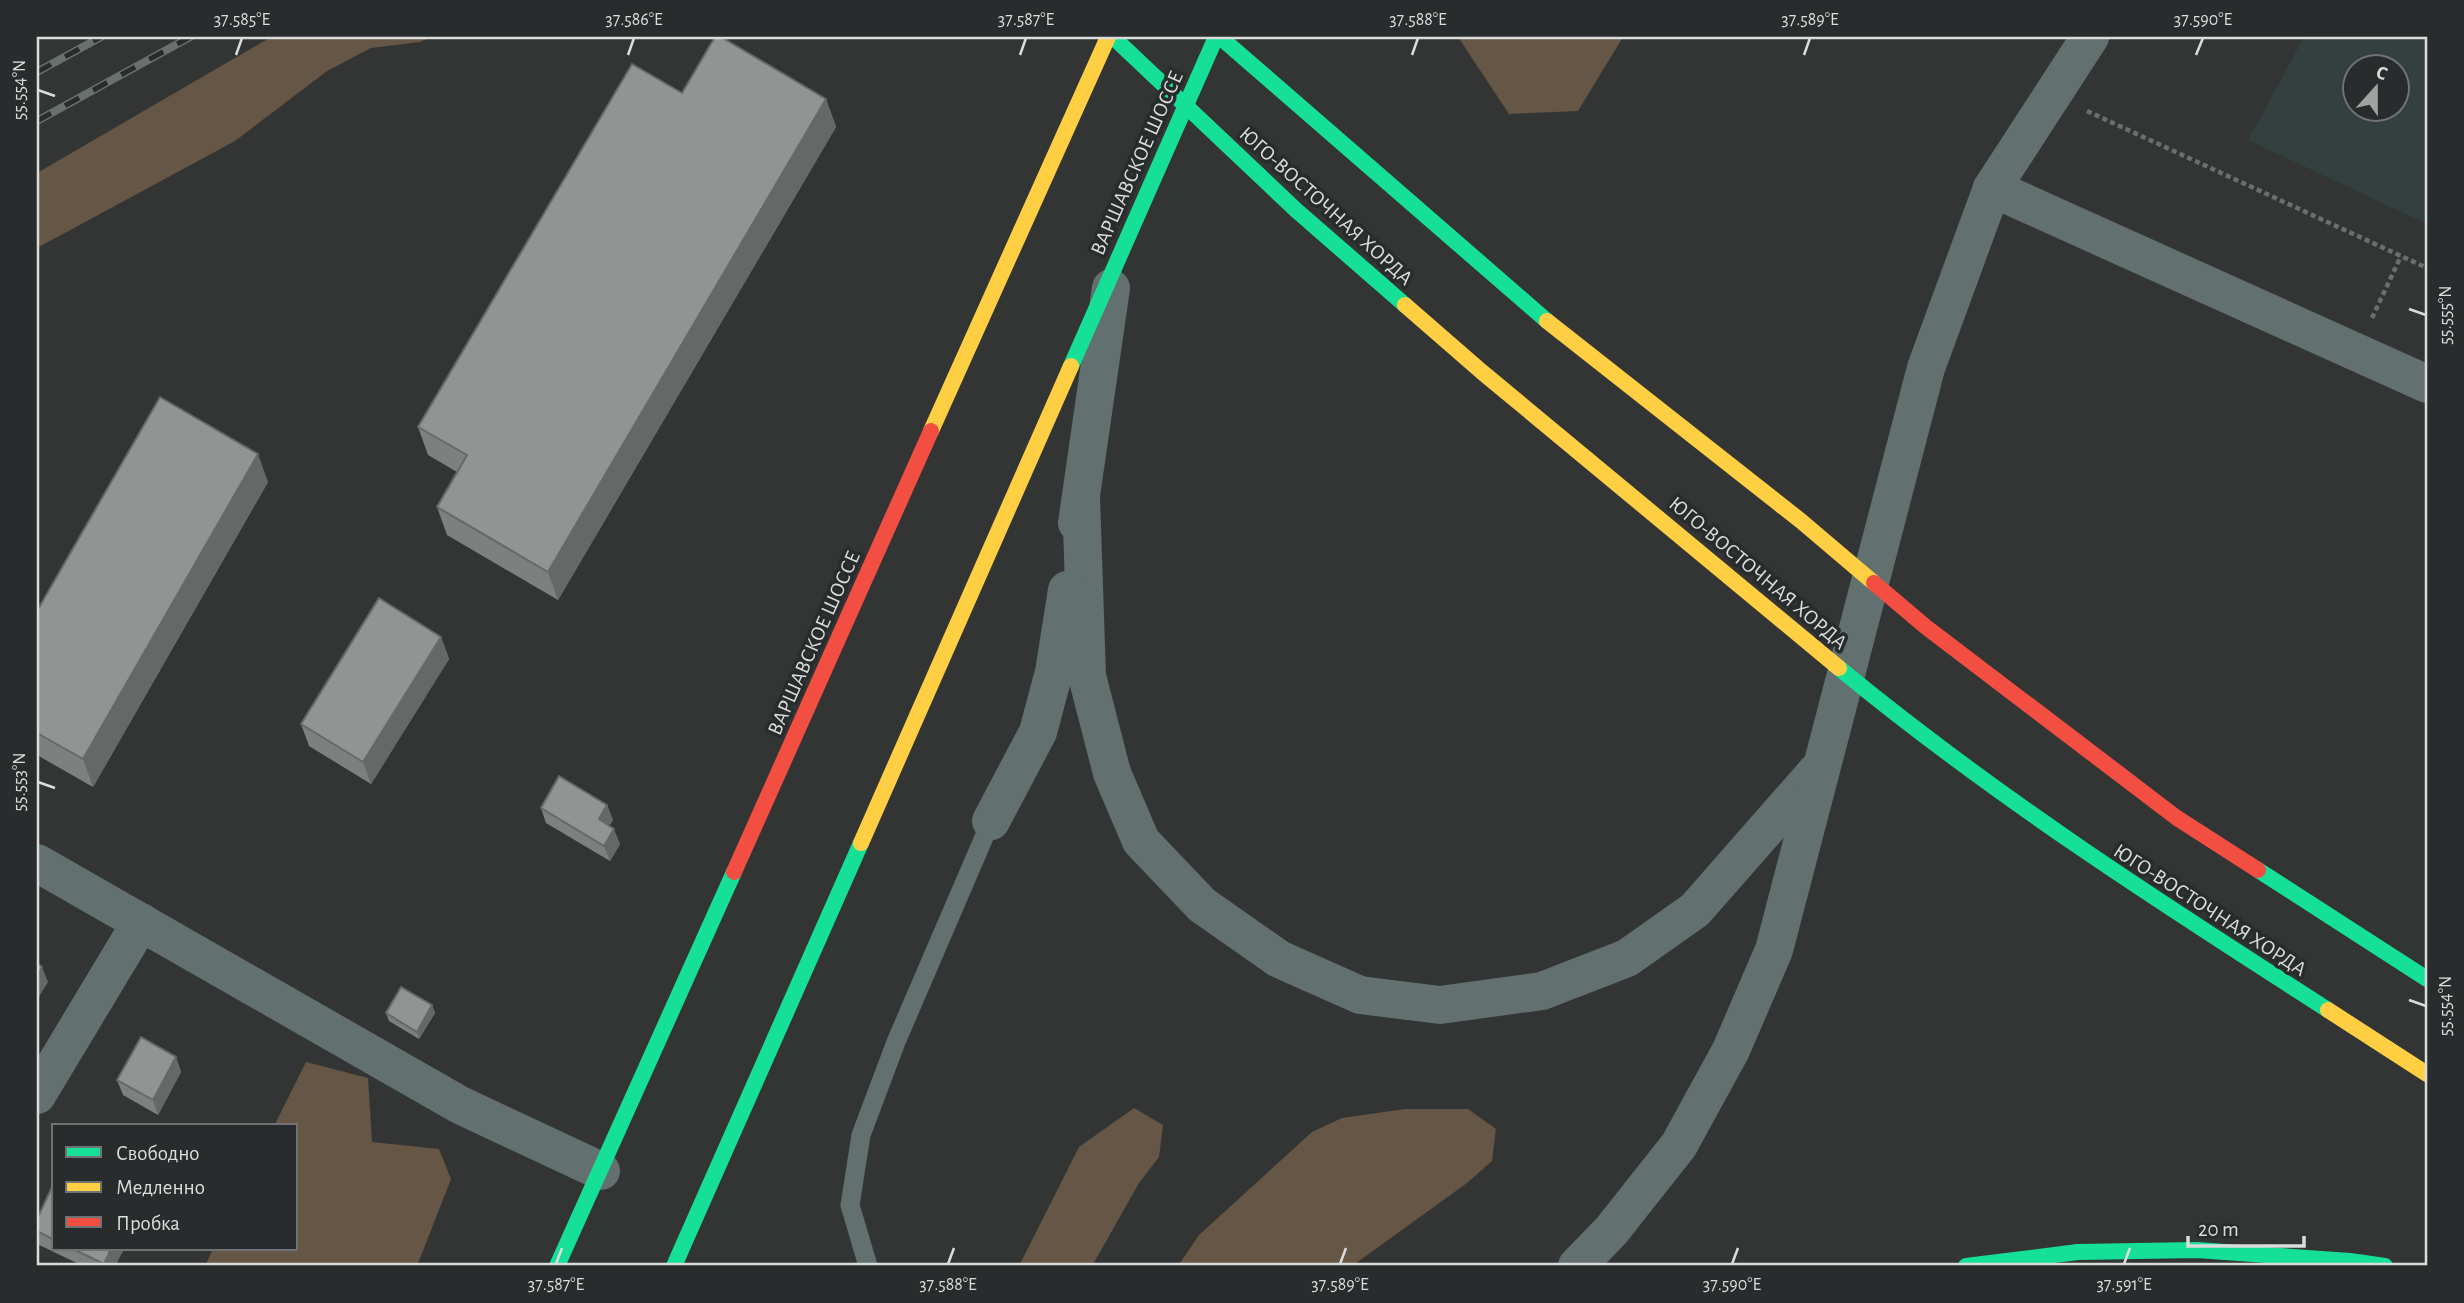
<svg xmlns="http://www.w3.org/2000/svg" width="2464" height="1303" viewBox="0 0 2464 1303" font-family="'Alegreya Sans',sans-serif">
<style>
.built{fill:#343f3f;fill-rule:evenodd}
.green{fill:#655645}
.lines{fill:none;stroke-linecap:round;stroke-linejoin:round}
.path{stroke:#687171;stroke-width:4.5;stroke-dasharray:5 3.5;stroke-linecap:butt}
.lane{stroke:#627070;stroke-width:19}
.street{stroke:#627070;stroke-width:38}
.fast{stroke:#16e098;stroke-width:16}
.slow{stroke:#ffcf43;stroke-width:16}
.jam{stroke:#f24e42;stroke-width:16}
.rail-casing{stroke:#697070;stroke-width:8}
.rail{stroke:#282c2c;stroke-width:5;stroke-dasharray:16;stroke-linecap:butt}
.wall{fill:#7e7f7f}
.shaded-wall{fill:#666868}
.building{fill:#929494;stroke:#666868;stroke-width:2}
.ticks{fill:none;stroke:#dbdddd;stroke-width:2.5}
.labels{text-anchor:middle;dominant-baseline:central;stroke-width:7;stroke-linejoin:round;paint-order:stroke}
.street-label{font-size:21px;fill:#dbdddd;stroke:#282c2c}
.neatline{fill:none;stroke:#dbdddd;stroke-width:2.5}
.ticks-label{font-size:18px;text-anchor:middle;fill:#dbdddd}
</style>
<rect width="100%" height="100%" fill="#333535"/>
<!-- built -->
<path class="built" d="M2304 37H2427V224L2248 140ZM2356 66H2398V108H2356Z"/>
<!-- green -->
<g class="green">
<path d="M271 37H431L420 42 371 48 327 71 235 141 37 248V173Z"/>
<path d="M1458 37H1623L1578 111 1509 114Z"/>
<path d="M306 1062 368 1078 372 1142 439 1149 451 1179 417 1266H205L213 1249H296V1126H274Z"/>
<path d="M1134 1108 1163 1125 1159 1157 1139 1183 1092 1266H1019L1079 1147Z"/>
<path d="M1405 1109H1468L1496 1129 1492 1161 1467 1183 1352 1266H1178L1199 1235 1312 1132 1342 1118Z"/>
</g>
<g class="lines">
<!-- path -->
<g class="path">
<path d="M2087 111 2427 268"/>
<path d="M2372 318 2401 256"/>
</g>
<!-- lane -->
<path class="lane" d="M868 1266 850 1205 861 1135 896 1042 991 821"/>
<!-- street -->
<g class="street">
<path d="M1992 188 2427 384"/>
<path d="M1081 497 1087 676 1112 773 1141 841 1202 905 1279 959 1360 995 1440 1005 1542 991 1627 958 1695 910 1817 771"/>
<path d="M1077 523 1111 288"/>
<path d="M991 821 1038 732 1054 672 1067 590"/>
<path d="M37 863 460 1105 601 1171"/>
<path d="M37 1095 141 922"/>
<path d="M1577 1266 1611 1231 1679 1145 1731 1050 1774 950 1926 368 1992 188 2090 37"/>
</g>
<!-- fast -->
<g class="fast">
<path d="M1113 37 1296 210 1405 305"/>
<path d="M1220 37 1547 321"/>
<path d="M1071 366 1216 37"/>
<path d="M1839 668C1993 795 2161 903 2328 1010"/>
<path d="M2258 870 2427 979"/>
<path d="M557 1266 734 872"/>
<path d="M674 1266 861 843"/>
<path d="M1966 1266 2078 1252 2197 1250 2350 1261 2385 1266"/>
</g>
<!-- slow -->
<g class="slow">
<path d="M1405 305 1482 372 1839 668"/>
<path d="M1547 321 1801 521 1874 583"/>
<path d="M931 431 1108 37"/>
<path d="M861 843 1071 366"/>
<path d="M2328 1010 2427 1074"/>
</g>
<!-- jam -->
<g class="jam">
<path d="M1874 583 1926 627 2177 818 2258 870"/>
<path d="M734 872 931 431"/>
</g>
<defs>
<g id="rail">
<path d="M37 72 101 37"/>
<path d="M37 121 190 37"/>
</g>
</defs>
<!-- rail casing -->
<use href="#rail" class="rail-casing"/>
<!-- rail -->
<use href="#rail" class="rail"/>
</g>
<!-- wall -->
<g class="wall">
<path d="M682 93 826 99 836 127 558 600 447 535 437 507 457 472 428 455 418 427Z"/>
<path d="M268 482 93 787 37 755V611Z"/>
<path d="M441 637 449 659 371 784 309 746 301 724Z"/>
<path d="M607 805 613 820 609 826 620 844 610 861 546 823 541 808Z"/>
<path d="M432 1005 435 1013 419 1039 389 1021 386 1013Z"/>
<path d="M176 1057 181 1072 158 1115 123 1095 117 1080Z"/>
<path d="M54 1183V1249H124L115 1266H83L37 1244V1219Z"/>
</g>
<!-- shaded-wall -->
<g class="shaded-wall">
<path d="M826 99 836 127 558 600 548 572Z"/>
<path d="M258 454 268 482 93 787 83 759Z"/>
<path d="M441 637 449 659 371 784 363 762Z"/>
<path d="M607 805 613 820 604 834 599 819Z"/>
<path d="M614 829 620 844 610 861 604 846Z"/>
<path d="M42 967 48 982 37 1000V976Z"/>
<path d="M432 1005 435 1013 419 1039 417 1032Z"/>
<path d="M176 1057 181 1072 158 1115 153 1100Z"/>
<path d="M111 1249H124L115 1266H105L104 1264Z"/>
</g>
<!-- building -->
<g class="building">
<path d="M715 37H721L826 99 548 572 437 507 467 455 418 427 632 64 682 93Z"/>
<path d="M160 397 258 454 83 759 37 733V611Z"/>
<path d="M379 598 441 637 363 762 301 724Z"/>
<path d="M559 776 607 805 599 819 614 829 604 846 541 808Z"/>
<path d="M37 963 42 967 37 976Z"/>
<path d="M401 987 432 1005 417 1032 386 1013Z"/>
<path d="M141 1037 176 1057 153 1100 117 1080Z"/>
<path d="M54 1183V1240L37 1231V1219Z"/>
<path d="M73 1249H111L104 1264Z"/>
</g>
<!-- ticks -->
<path class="ticks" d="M236 55 242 38M628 55 634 38M1020 55 1026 38M1412 55 1418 38M1804 55 1810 38M2196 55 2203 38M38 90 55 96M2409 309 2426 315M38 782 55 788M2409 1000 2426 1006M556 1264 562 1248M948 1264 954 1248M1340 1264 1346 1248M1732 1264 1738 1248M2124 1264 2130 1248"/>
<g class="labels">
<!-- street labels -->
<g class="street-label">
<text transform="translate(1137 163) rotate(-66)">ВАРШАВСКОЕ ШОССЕ</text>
<text transform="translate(1326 206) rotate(42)">ЮГО-ВОСТОЧНАЯ ХОРДА</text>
<text transform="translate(1758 573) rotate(40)">ЮГО-ВОСТОЧНАЯ ХОРДА</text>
<text transform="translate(814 643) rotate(-66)">ВАРШАВСКОЕ ШОССЕ</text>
<text transform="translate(2210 910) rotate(33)">ЮГО-ВОСТОЧНАЯ ХОРДА</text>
</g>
</g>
<!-- border -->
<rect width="2464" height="1303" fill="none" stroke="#282c2c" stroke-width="77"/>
<!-- legend -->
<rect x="52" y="1124" width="245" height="126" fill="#282c2c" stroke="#707373" stroke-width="2"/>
<rect x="66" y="1147" width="35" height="10" fill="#16e098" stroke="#707373" stroke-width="2"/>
<text x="116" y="1160" font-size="21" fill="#dbdddd">Свободно</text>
<rect x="66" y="1182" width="35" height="10" fill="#ffcf43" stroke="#707373" stroke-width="2"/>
<text x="116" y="1194" font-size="21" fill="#dbdddd">Медленно</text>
<rect x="66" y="1217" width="35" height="10" fill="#f24e42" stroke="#707373" stroke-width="2"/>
<text x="116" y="1230" font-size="21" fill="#dbdddd">Пробка</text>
<!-- north arrow -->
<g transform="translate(2376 88) rotate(21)"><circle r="33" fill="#282c2c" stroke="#707373" stroke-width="2"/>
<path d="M0-5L12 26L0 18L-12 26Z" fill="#a0a2a2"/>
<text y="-10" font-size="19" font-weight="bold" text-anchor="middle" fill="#dbdddd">С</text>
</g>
<!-- scale -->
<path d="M2188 1236v10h116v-10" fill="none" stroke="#dbdddd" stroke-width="3.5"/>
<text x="2198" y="1236" font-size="21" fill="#dbdddd" stroke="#282c2c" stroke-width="5" paint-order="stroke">20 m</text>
<rect x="38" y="38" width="2388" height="1226" class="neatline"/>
<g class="ticks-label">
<text x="242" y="25">37.585°E</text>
<text x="634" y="25">37.586°E</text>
<text x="1026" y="25">37.587°E</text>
<text x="1418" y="25">37.588°E</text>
<text x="1810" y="25">37.589°E</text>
<text x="2203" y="25">37.590°E</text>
<text transform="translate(19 90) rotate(-90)" y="6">55.554°N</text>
<text transform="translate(2445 315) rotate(-90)" y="6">55.555°N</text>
<text transform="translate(19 782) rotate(-90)" y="6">55.553°N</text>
<text transform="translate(2445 1006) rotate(-90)" y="6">55.554°N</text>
<text x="556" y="1290">37.587°E</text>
<text x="948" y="1290">37.588°E</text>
<text x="1340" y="1290">37.589°E</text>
<text x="1732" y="1290">37.590°E</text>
<text x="2124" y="1290">37.591°E</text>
</g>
</svg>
